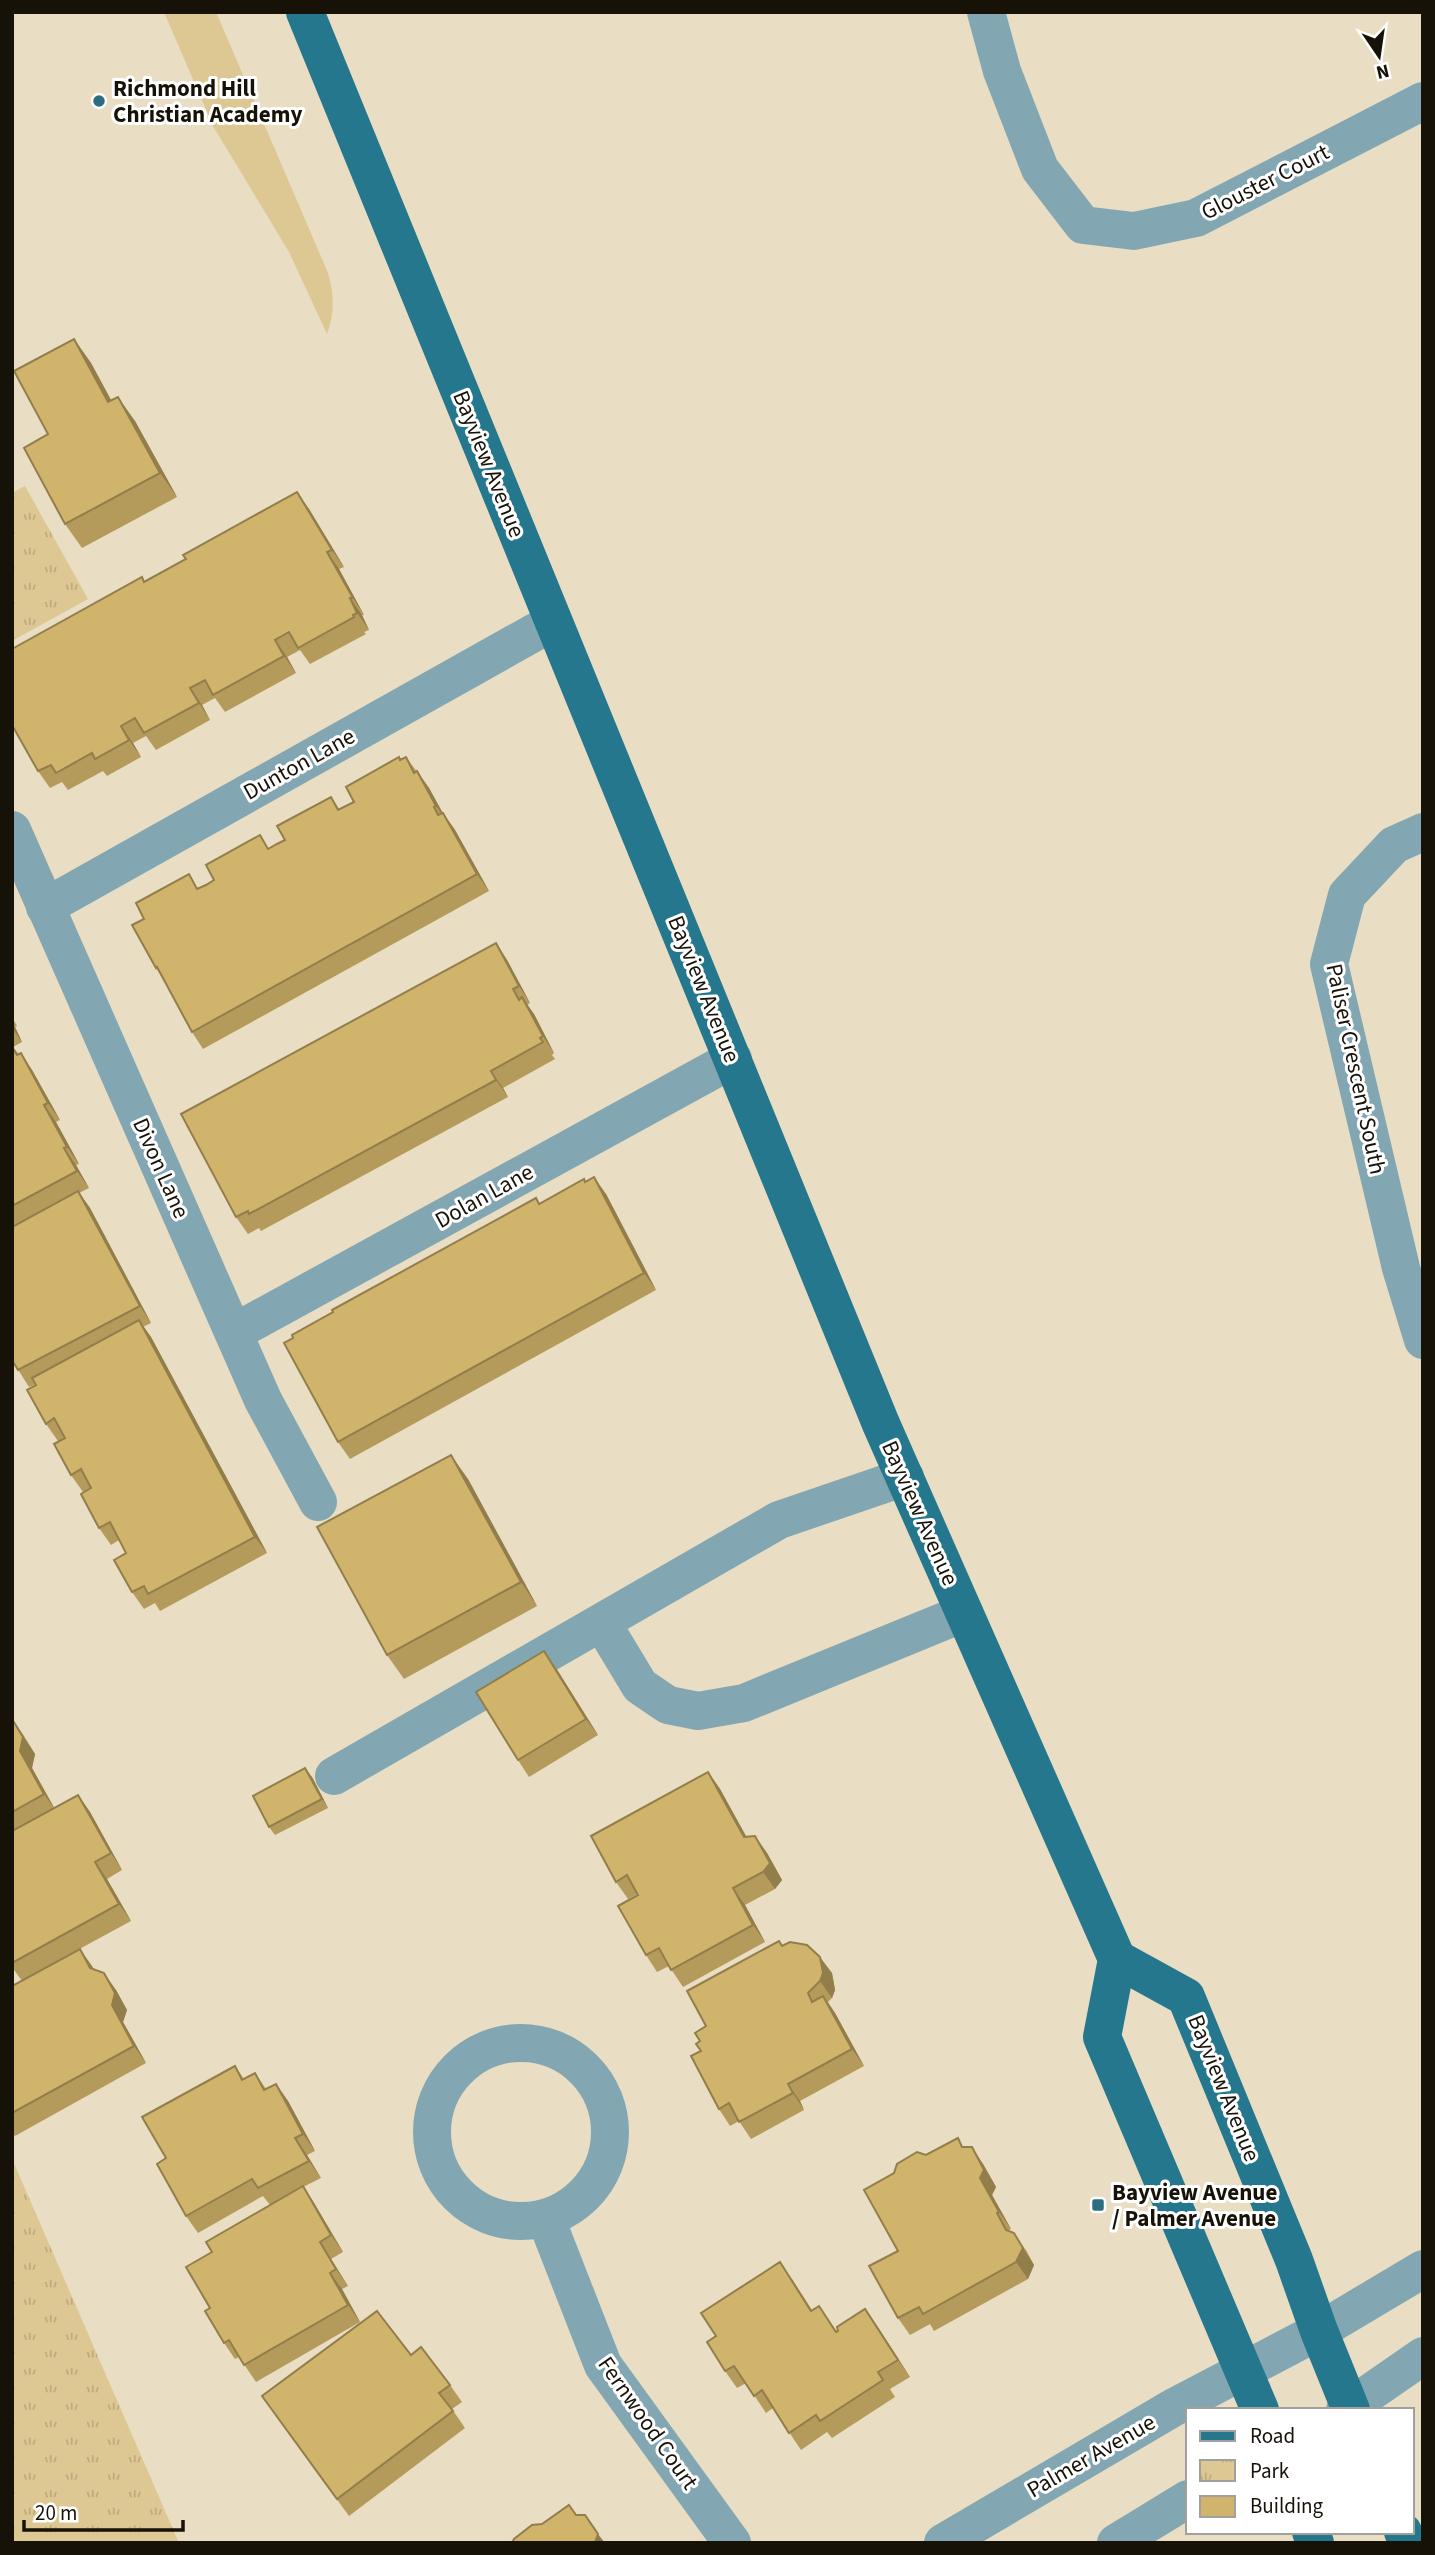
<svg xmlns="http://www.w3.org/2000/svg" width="1435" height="2555" viewBox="0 0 1435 2555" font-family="'Source Sans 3',sans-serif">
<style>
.grass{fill:#ddc793}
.park{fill:url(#park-tufts)}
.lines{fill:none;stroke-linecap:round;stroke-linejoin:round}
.minor{stroke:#82a7b3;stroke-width:38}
.major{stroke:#25778d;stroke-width:38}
.wall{fill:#b49b5c}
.shaded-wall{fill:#927e4b}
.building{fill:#d1b46b;stroke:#927e4b;stroke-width:2}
.poi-dot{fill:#2c6d80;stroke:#fff;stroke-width:2.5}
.labels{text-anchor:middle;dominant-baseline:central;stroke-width:6;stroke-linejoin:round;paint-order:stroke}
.poi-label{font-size:23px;font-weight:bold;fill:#161208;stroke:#fff;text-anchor:start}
.street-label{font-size:23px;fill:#161208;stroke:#fff}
</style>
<defs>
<pattern id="park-tufts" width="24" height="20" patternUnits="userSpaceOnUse" patternTransform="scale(1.75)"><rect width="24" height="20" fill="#ddc793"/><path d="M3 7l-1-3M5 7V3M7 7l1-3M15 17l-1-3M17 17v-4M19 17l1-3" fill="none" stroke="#bdaa7d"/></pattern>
</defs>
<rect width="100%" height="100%" fill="#e9dec3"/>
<!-- grass -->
<path class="grass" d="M164 12H216L328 273C334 294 335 313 327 334L289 252 213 126Z"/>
<!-- park -->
<g class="park">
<path d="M25 486 88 599 12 641V493Z"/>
<path d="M12 2161H13L179 2543H12Z"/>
</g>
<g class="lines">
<!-- minor -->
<g class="minor">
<path d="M986 12 1002 71 1040 169 1083 225 1134 231 1196 218 1423 101"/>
<path d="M12 830 263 1400 318 1502"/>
<path d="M1423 832 1394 845 1347 895 1329 964 1401 1268 1423 1340"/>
<path d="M45 907 553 622"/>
<path d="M235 1332 733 1059"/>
<path d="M602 1623 640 1686 668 1705 698 1711 744 1703 964 1613"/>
<path d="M334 1776 779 1520 905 1477"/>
<circle cx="521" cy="2132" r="89"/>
<path d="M546 2219 603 2365 732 2543"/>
<path d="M1345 2410 1423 2356"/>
<path d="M943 2543 1176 2406 1319 2331 1423 2269"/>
<path d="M1116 2543 1188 2499"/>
</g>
<!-- major -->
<g class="major">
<path d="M305 12 881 1424 1117 1959 1102 2037 1260 2410"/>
<path d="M1117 1959 1186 1997 1294 2260 1319 2331 1351 2410"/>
<path d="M1311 2532 1315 2543"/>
<path d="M1403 2532 1408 2543"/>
</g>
</g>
<!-- wall -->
<g class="wall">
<path d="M74 339 91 363 111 400 135 421 177 497 82 548 65 524 48 434Z"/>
<path d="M309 509 344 567 339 569 364 615H362L369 630 364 632 366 634 310 664 300 650 287 657 296 673 225 712 215 698 202 705 210 720 156 750 146 736 133 743 141 757 107 776 103 771 68 790 62 782 50 788 38 771 142 577 145 582Z"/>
<path d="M406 757 429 788 443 813 455 830 489 891 203 1049 192 1032 165 981 156 968 199 888 285 840 331 797 340 810 354 802 401 759Z"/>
<path d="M496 943 507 960 530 1003 527 1005 534 1014 554 1053 552 1055 555 1059 503 1088 508 1097 261 1231 259 1228 248 1234 236 1217Z"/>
<path d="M12 1017 17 1026 15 1027 22 1042 13 1047 32 1070 60 1120 56 1122 79 1164 76 1165 89 1188 79 1193 90 1208 151 1323 143 1327 151 1337 267 1553 160 1611 155 1603 144 1609 132 1592 126 1553 119 1540 111 1545 99 1528 91 1488 83 1492 71 1475 65 1438 64 1437 58 1441 46 1424 36 1384 29 1387 12 1360Z"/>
<path d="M586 1182 606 1194 656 1290 350 1459 338 1442 293 1338 540 1204Z"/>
<path d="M468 1479 537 1606 404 1679 387 1655Z"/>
<path d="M556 1668 598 1735 529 1777 518 1760Z"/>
<path d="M12 1719 24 1736 35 1754 32 1768 54 1808 78 1795 90 1812 122 1870 107 1879 131 1921 61 1959 94 1969 116 1990 127 2010 123 2022 146 2063 15 2136 12 2132V1986L22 1981 12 1967Z"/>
<path d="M708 1772 720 1789 746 1837 755 1836 767 1853 782 1880 775 1889 745 1905 765 1942 683 1987 669 1966 657 1972 646 1955 637 1894 628 1899 616 1882Z"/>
<path d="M312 1777 328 1808 275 1835 269 1827Z"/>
<path d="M783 1946 832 1973 835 1990 832 1998 828 2002 835 2013 864 2066 800 2101 804 2110 751 2139 739 2121 730 2126 719 2109 700 2041 706 2026Z"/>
<path d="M235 2066 244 2079 255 2073 266 2089 276 2084 288 2101 315 2151 307 2155 321 2178 303 2187 314 2203 343 2252 331 2259 348 2286 342 2289 360 2322 256 2382 239 2357 235 2359 224 2343 210 2308 212 2252 270 2205 263 2196 198 2233 186 2216 166 2158Z"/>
<path d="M964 2147 983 2164 996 2187 992 2195 1011 2229 1009 2230 1026 2250 1034 2265 1028 2279 934 2331 930 2324 910 2335 898 2318V2251L894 2173 926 2155Z"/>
<path d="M792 2279 812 2310 836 2332 877 2326 910 2377 890 2389 895 2397 832 2438 827 2432 801 2450 773 2408 766 2413 746 2383 737 2388 725 2371 716 2336Z"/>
<path d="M411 2355 450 2385 462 2402 452 2409 465 2428 349 2516 274 2413Z"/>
</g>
<!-- shaded-wall -->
<g class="shaded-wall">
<path d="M74 339 91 363 125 426 108 402Z"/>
<path d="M118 397 135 421 177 497 160 473Z"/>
<path d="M297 492 309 509 344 567 332 550Z"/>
<path d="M327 552 339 569 364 615 353 598Z"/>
<path d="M350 598 362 615 369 630 357 613Z"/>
<path d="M275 640 287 657 296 673 284 656Z"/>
<path d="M190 688 202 705 210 720 199 703Z"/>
<path d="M121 726 133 743 141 757 129 740Z"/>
<path d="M417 771 429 788 448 823 436 806Z"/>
<path d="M443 813 455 830 489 891 477 874Z"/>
<path d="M496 943 507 960 530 1003 519 986Z"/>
<path d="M522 997 534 1014 554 1053 543 1036Z"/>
<path d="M12 1024 15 1027 22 1042 12 1028Z"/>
<path d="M21 1053 32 1070 60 1120 48 1103Z"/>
<path d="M491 1071 503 1088 508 1097 496 1080Z"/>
<path d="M44 1105 56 1122 79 1164 67 1147Z"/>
<path d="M64 1148 76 1165 89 1188 77 1171Z"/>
<path d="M594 1177 606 1194 656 1290 644 1273Z"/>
<path d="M78 1191 90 1208 151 1323 140 1306Z"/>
<path d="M139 1320 151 1337 267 1553 255 1537Z"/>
<path d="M451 1455 468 1479 537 1606 521 1582Z"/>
<path d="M544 1651 556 1668 598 1735 586 1719Z"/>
<path d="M12 1719 35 1754 32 1768 56 1811 44 1794 20 1751Z"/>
<path d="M305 1768 312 1777 328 1808 322 1799Z"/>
<path d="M708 1772 720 1789 756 1854 744 1837Z"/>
<path d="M78 1795 90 1812 122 1870 111 1853Z"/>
<path d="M755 1836 767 1853 782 1880 775 1889 763 1872Z"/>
<path d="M95 1862 107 1879 131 1921 119 1904Z"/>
<path d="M733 1888 745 1905 765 1942 753 1925Z"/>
<path d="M80 1949 92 1966 102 1984 90 1968Z"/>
<path d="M820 1957 832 1973 835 1990 832 1998 820 1981Z"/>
<path d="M104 1973 116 1990 127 2010 123 2022 146 2063 134 2046 112 2005Z"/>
<path d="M823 1996 835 2013 864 2066 852 2049Z"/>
<path d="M276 2084 288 2101 315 2151 303 2134Z"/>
<path d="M788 2084 800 2101 804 2110 793 2093Z"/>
<path d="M295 2138 307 2155 321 2178 309 2161Z"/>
<path d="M972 2147 983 2164 996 2187 992 2195 1011 2229 999 2212 980 2178Z"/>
<path d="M303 2186 314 2203 343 2252 331 2235Z"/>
<path d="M1014 2233 1034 2265 1028 2279 1016 2262Z"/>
<path d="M320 2242 331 2259 348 2286 336 2269Z"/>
<path d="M330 2273 342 2289 360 2322 348 2305Z"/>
<path d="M865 2309 877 2326 910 2377 898 2360Z"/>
<path d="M598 2534 605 2543H595V2542Z"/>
</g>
<!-- building -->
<g class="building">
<path d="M74 339 108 402 118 397 160 473 65 524 24 448 48 434 14 371Z"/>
<path d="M297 492 332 550 327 552 353 598H350L357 613 353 615 354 617 298 648 289 632 275 640 284 656 213 695 205 680 190 688 199 703 144 733 135 718 121 726 129 740 95 759 92 753 56 773 51 765 38 771 12 725V649L142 577 144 582 186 559 183 555Z"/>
<path d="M399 757 400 760 406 757 414 773 417 771 436 806 434 807 438 815 443 813 477 874 192 1032 157 967 156 968 132 925 144 919 136 903 189 874 197 889 206 885 214 880 206 865 260 835 268 849 277 844 285 840 277 826 331 797 338 810 354 802 346 787Z"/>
<path d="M496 943 519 986 513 989 519 1000 522 997 543 1036 540 1038 543 1042 491 1071 496 1080 249 1214 248 1211 236 1217 181 1114Z"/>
<path d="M12 1047 17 1055 21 1053 48 1103 44 1105 67 1147 64 1148 77 1171 12 1206Z"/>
<path d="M594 1177 644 1273 338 1442 284 1343 293 1338 292 1335 333 1312 332 1310 536 1198 539 1204 584 1179 585 1182Z"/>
<path d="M78 1191 140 1306 18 1370 12 1360V1227Z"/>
<path d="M139 1320 255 1537 148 1594 144 1586 132 1592 114 1560 126 1553 110 1522 99 1528 81 1494 91 1488 81 1469 71 1475 54 1444 65 1438 54 1418 46 1424 27 1390 36 1385 32 1378Z"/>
<path d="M451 1455 521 1582 387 1655 317 1527Z"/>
<path d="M544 1651 586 1719 518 1760 476 1692Z"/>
<path d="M12 1719 23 1737 20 1751 44 1794 12 1812Z"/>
<path d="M305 1768 322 1799 269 1827 253 1796Z"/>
<path d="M708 1772 744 1837 755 1836 770 1863 763 1872 733 1888 753 1925 671 1970 659 1948 646 1955 618 1906 638 1895 627 1875 616 1882 591 1836Z"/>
<path d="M78 1795 111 1853 95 1862 119 1904 12 1963V1831Z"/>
<path d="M779 1941 782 1946 790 1942 807 1945 820 1957 823 1973 820 1981 808 1993 812 2002 823 1996 852 2049 788 2084 793 2093 739 2122 729 2103 719 2109 691 2056 701 2051 696 2044 700 2041 695 2033 706 2026 687 1991Z"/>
<path d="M80 1949 90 1968 104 1973 115 1993 112 2005 134 2046 12 2113V1986Z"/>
<path d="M235 2066 242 2080 255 2073 264 2090 276 2084 303 2134 295 2138 309 2161 258 2188 252 2179 186 2216 157 2164 166 2158 142 2117Z"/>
<path d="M958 2138 962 2147H972L984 2170 980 2178 999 2212 997 2213 1006 2230 1014 2233 1023 2248 1016 2262 923 2314 919 2307 898 2318 869 2266 898 2251 864 2190 894 2173 897 2164 917 2152 926 2155Z"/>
<path d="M303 2186 331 2235 320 2242 336 2269 330 2273 348 2305 244 2365 229 2340 224 2343 205 2311 210 2308 186 2267 212 2252 206 2242Z"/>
<path d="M780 2262 811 2311 819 2306 836 2332 838 2331 837 2327 865 2309 898 2360 878 2372 883 2380 820 2421 816 2415 789 2433 762 2390 754 2396 734 2366 725 2371 707 2342 716 2336 701 2313Z"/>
<path d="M377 2311 411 2355 421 2347 450 2385 439 2393 453 2411 337 2499 262 2396Z"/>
<path d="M569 2505 576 2515H585L598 2534 595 2542V2543H512L514 2539 532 2525 542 2524Z"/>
</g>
<!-- markers -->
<g class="poi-dot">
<circle cx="99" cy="101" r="7"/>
<rect x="1091" y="2198" width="14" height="14" rx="3.5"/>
</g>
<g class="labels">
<!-- poi labels -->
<g class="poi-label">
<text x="113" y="88">Richmond Hill<tspan x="113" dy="26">Christian Academy</tspan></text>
<text x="1112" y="2192">Bayview Avenue<tspan x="1112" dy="26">/ Palmer Avenue</tspan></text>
</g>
<!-- street labels -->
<g class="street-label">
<text transform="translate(1265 182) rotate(-27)">Glouster Court</text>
<text transform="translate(489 464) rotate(68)">Bayview Avenue</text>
<text transform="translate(299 764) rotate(-29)">Dunton Lane</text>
<text transform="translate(704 989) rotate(68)">Bayview Avenue</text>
<text transform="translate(1356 1069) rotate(78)">Paliser Crescent South</text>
<text transform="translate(161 1168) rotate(66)">Divon Lane</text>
<text transform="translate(484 1196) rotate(-29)">Dolan Lane</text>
<text transform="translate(920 1513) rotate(66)">Bayview Avenue</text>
<text transform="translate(1224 2088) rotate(68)">Bayview Avenue</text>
<text transform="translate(648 2423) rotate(55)">Fernwood Court</text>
<text transform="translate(1091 2456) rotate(-30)">Palmer Avenue</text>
</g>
</g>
<!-- border -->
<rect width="1435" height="2555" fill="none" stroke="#161208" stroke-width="28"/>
<!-- legend -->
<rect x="1186" y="2408" width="228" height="126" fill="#ffffff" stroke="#a2a09c" stroke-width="2"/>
<rect x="1200" y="2431" width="35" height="10" fill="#25778d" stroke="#a2a09c" stroke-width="2"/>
<text x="1250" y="2443" font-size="21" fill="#161208">Road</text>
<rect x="1200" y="2460" width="35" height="21" fill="url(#park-tufts)" stroke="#a2a09c" stroke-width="2"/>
<text x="1250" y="2478" font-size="21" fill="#161208">Park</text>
<rect x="1200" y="2496" width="35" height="21" fill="#d1b46b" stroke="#a2a09c" stroke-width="2"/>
<text x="1250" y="2513" font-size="21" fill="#161208">Building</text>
<!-- north arrow -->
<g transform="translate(1379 56) rotate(167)" stroke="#ffffff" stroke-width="5" paint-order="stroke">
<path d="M0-5L12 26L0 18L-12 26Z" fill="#161208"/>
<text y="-10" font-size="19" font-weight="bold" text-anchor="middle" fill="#161208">N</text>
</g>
<!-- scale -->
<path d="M24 2520v10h159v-10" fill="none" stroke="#161208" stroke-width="3.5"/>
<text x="35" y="2520" font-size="21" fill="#161208" stroke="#ffffff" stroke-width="5" paint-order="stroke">20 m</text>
</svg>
